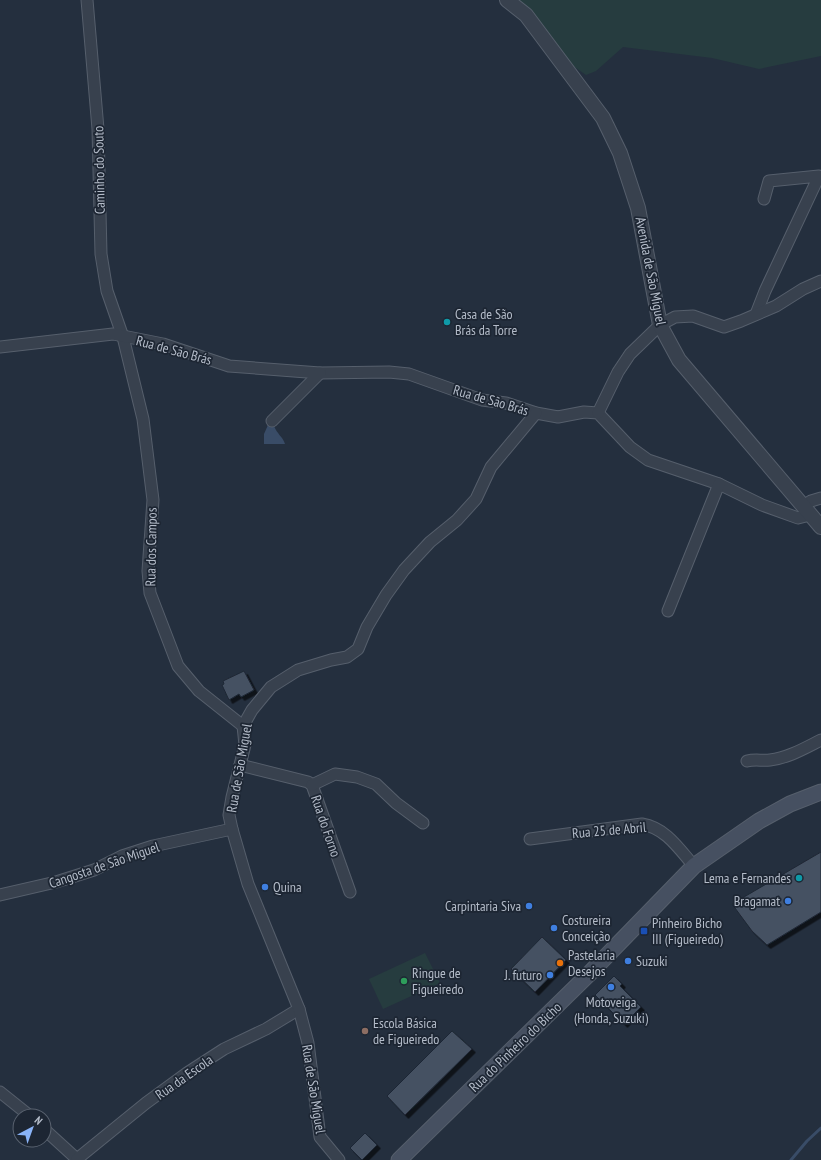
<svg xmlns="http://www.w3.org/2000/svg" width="821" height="1160" viewBox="0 0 821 1160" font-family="'PT Sans Narrow',sans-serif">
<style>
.green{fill:#263c3f}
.water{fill:#394c67}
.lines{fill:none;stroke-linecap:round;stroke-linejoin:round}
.stream{stroke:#394c67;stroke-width:3}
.building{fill:#455162;stroke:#1f2835;filter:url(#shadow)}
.minor-casing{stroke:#565f6c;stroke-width:13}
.tertiary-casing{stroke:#565f6c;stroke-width:16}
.secondary-casing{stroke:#565f6c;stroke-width:17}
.minor{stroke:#38414e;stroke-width:11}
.tertiary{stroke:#38414e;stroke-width:14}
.secondary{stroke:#465061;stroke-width:15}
.culture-dot{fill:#0f9aa8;stroke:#1d2633;stroke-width:1.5}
.shop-dot{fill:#3f7fe0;stroke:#1d2633;stroke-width:1.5}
.transit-dot{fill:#1a4fb4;stroke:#1d2633;stroke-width:1.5}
.food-dot{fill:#e8710a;stroke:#1d2633;stroke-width:1.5}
.leisure-dot{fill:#2e9e5b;stroke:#1d2633;stroke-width:1.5}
.education-dot{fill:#8d6e63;stroke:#1d2633;stroke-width:1.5}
.labels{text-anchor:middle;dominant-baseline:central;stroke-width:3.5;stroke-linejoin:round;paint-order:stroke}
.street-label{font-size:14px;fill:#b4bcc9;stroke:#1d2633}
.poi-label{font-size:14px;fill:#b4bcc9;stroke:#1d2633;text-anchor:start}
</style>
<defs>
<filter id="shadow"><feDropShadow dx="3.5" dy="3.5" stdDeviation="0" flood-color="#0009"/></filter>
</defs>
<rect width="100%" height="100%" fill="#242f3e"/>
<!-- green -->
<g class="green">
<path d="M516 0H821V56L759 69 712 58 623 47 596 71 586 75 573 66Z"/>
<path d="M425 953 440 983 383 1009 369 979Z"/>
</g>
<!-- water -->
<path class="water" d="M268 425 274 426C277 434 283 437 285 444H264V434Z"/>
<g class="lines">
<!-- stream -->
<path class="stream" d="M791 1160 807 1141 821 1128"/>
</g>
<!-- building -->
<g class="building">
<path d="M244 671 254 690 241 697 239 694 229 700 222 685 224 684 223 681Z"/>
<path d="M821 852V912L767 945 752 931 732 904Z"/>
<path d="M542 937 566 960 535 992 511 969Z"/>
<path d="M614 976 622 984 620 986 641 1007 624 1024 595 995Z"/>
<path d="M452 1031 472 1049 405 1115 387 1096Z"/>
<path d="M365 1133 377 1145 362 1160 350 1148Z"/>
</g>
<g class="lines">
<defs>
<g id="minor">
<path d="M87 0 98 129 101 254 107 291 123 337 143 419 153 500 148 571 150 593 178 666 199 691 243 726"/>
<path d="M756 314 765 291 819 176 769 181 764 199"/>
<path d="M0 347 113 334 163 344 229 366 320 373 389 372 409 374 482 400 506 403 536 413 558 417 584 412 598 413 630 447 648 460 719 484 762 505 798 518 810 515"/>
<path d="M598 413 618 372 630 354 660 325 675 317 693 316 724 327 741 321 776 306 803 289 821 281"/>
<path d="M272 421 320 373"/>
<path d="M803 506 811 501 821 498"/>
<path d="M668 611 719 484"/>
<path d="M747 761C755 759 762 761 770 760 788 758 805 748 821 740"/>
<path d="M240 765 308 782 312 785 350 892"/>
<path d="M312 785 335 774 357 777 376 784 396 803 423 823"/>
<path d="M530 839 642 824C666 828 679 849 694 866"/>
<path d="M0 895 56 882 94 870 122 856 153 846 232 829"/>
<path d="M0 1092 30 1116"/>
<path d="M44 1129 78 1160"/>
<path d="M77 1159 146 1103 187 1073 224 1049 266 1029 299 1009"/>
<path d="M339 1160 320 1137 308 1043 299 1009 248 884 232 829 229 815 232 797 245 745 243 726 252 710 271 687 298 670 331 660 347 657 358 649 367 627 386 595 404 570 430 542 457 520 476 499 491 467 536 413"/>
</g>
<path id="tertiary" d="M507 0 526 15 603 118 620 153 638 208 660 325 679 360 821 527"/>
<path id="secondary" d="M399 1160 588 975 694 866 759 821 790 804 821 792"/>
</defs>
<!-- minor casing -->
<use href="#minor" class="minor-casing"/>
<!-- tertiary casing -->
<use href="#tertiary" class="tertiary-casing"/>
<!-- secondary casing -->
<use href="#secondary" class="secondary-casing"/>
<!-- minor -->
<use href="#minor" class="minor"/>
<!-- tertiary -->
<use href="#tertiary" class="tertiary"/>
<!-- secondary -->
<use href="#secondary" class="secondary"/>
</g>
<!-- markers -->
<g class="culture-dot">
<circle cx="447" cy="322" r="4"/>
<circle cx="799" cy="878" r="4"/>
</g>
<g class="shop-dot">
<circle cx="265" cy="887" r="4"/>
<circle cx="788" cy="901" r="4"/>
<circle cx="529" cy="906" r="4"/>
<circle cx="554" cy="928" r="4"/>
<circle cx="628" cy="961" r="4"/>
<circle cx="550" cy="975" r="4"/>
<circle cx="611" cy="987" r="4"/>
</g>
<rect class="transit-dot" x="640" y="927" width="8" height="8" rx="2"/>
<circle class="food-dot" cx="560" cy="963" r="4"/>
<circle class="leisure-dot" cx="404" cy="981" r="4"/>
<circle class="education-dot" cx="365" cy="1031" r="4"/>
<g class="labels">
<!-- street labels -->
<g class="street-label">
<text transform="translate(99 170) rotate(-91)">Caminho do Souto</text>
<text transform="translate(651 271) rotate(79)">Avenida de São Miguel</text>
<text transform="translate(174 350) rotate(15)">Rua de São Brás</text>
<text transform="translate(491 400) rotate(16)">Rua de São Brás</text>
<text transform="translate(151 547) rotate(-89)">Rua dos Campos</text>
<text transform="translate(239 768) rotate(-80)">Rua de São Miguel</text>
<text transform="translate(326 826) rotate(71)">Rua do Forno</text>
<text transform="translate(609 830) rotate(-5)">Rua 25 de Abril</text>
<text transform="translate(104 865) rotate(-19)">Cangosta de São Miguel</text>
<text transform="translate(515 1047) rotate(-44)">Rua do Pinheiro do Bicho</text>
<text transform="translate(184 1077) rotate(-35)">Rua da Escola</text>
<text transform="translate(314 1089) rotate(81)">Rua de São Miguel</text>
</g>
<!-- poi labels -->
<g class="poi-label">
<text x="455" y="314">Casa de São<tspan x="455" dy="16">Brás da Torre</tspan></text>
<text x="791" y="878" text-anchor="end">Lema e Fernandes</text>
<text x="273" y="887">Quina</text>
<text x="780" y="901" text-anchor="end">Bragamat</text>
<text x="521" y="906" text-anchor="end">Carpintaria Siva</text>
<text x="562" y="920">Costureira<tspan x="562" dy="16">Conceição</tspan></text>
<text x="652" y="923">Pinheiro Bicho<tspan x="652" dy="16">III (Figueiredo)</tspan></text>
<text x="568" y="955">Pastelaria<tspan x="568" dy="16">Desejos</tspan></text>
<text x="636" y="961">Suzuki</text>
<text x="412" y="973">Ringue de<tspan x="412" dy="16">Figueiredo</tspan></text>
<text x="542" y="975" text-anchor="end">J. futuro</text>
<text x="611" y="1002" text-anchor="middle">Motoveiga<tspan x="611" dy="16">(Honda, Suzuki)</tspan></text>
<text x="373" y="1023">Escola Básica<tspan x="373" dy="16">de Figueiredo</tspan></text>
</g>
</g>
<!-- north arrow -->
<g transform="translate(32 1128) rotate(41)"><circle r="19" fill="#1d2633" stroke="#59626f"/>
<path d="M0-3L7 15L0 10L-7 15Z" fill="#8ab4f8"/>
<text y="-6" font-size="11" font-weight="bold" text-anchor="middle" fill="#b4bcc9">N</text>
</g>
</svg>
